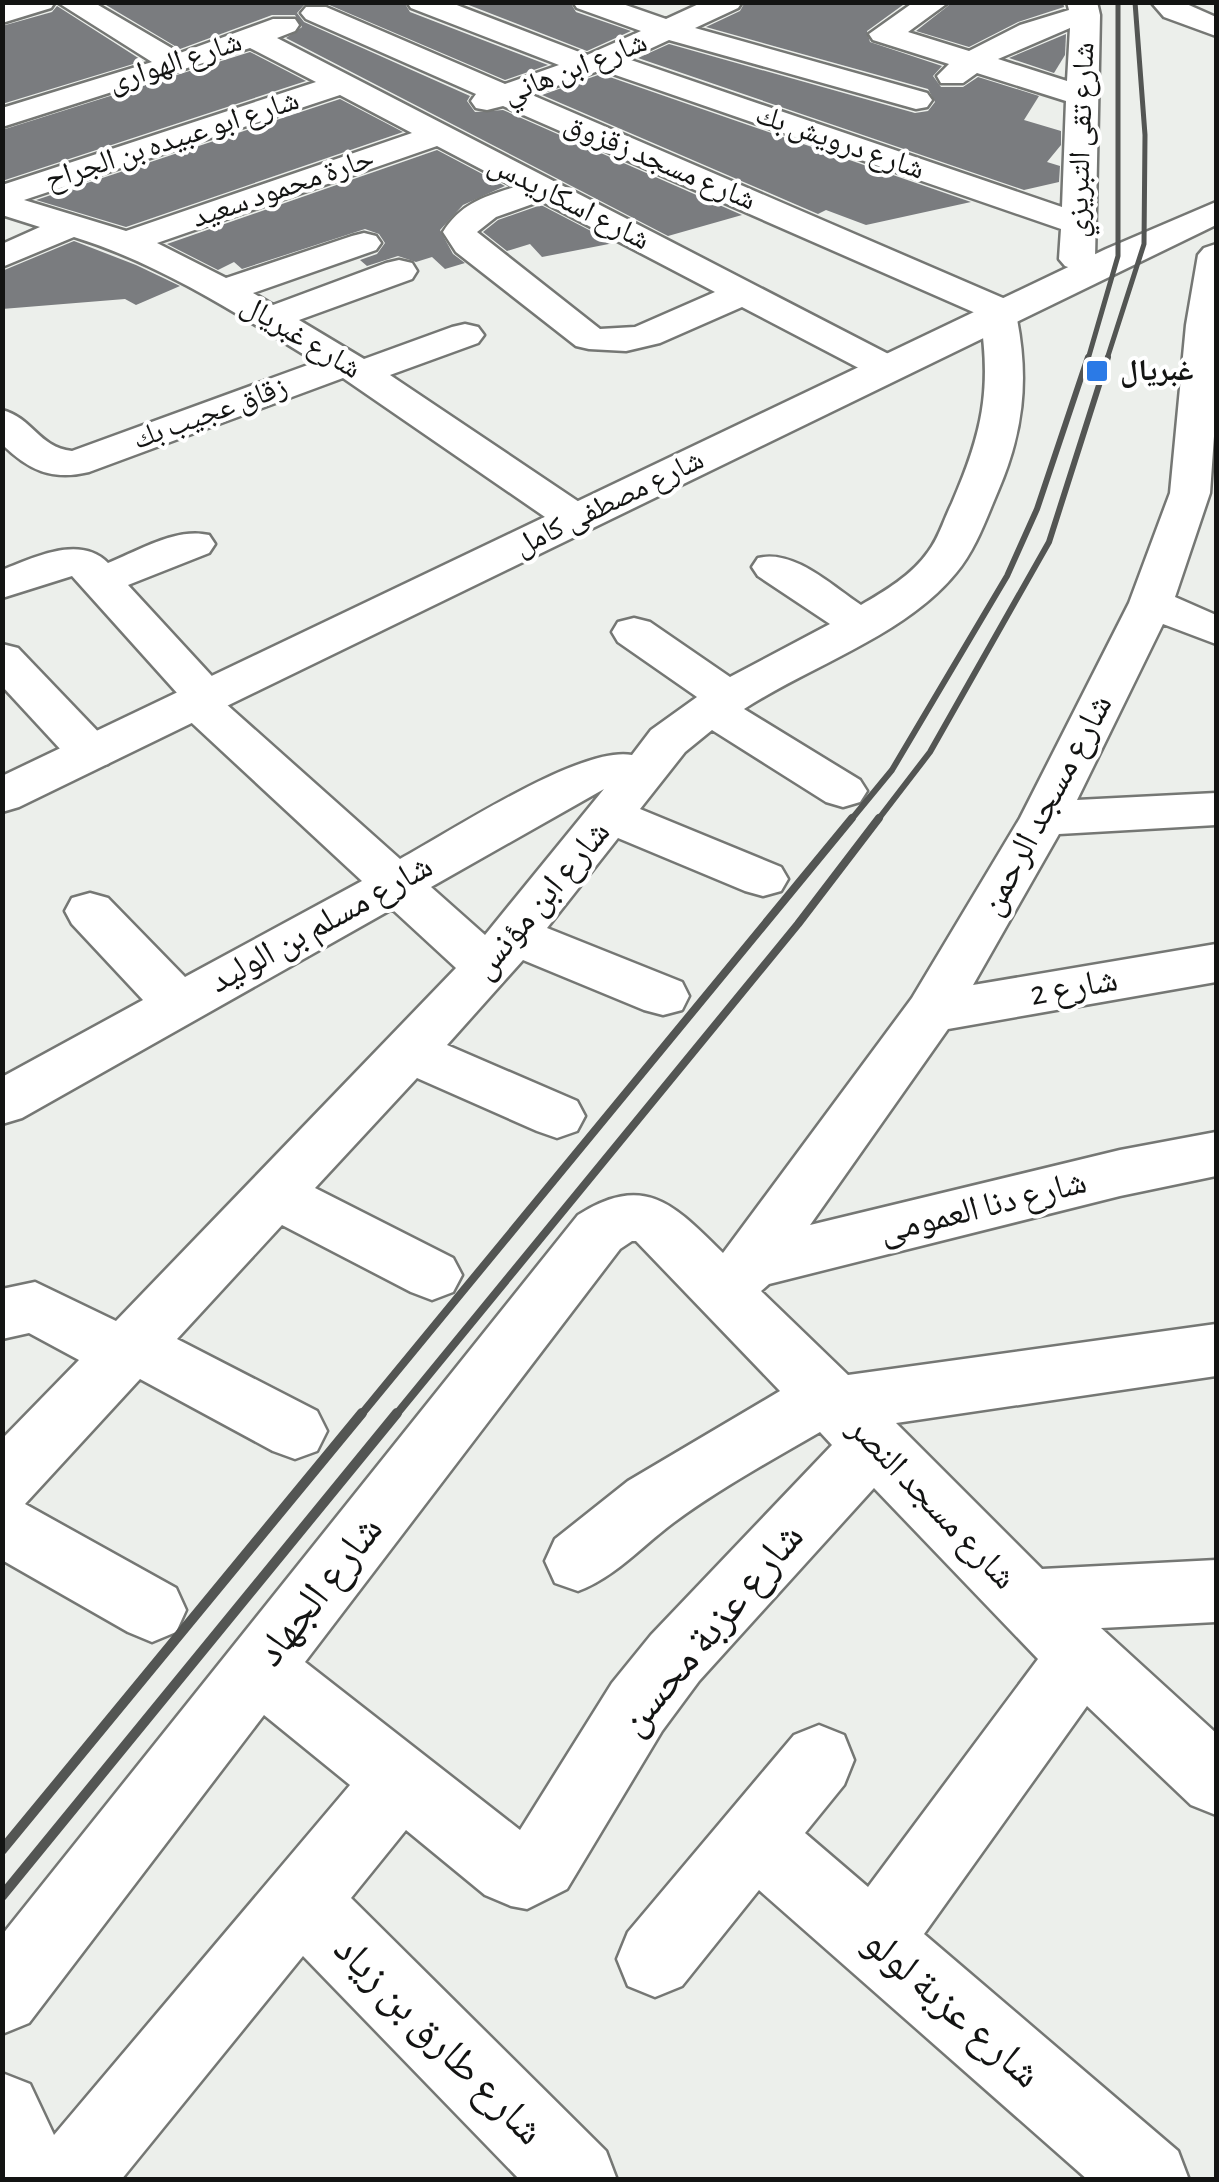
<svg xmlns="http://www.w3.org/2000/svg" width="1219" height="2182" viewBox="0 0 1219 2182" font-family="'Alegreya Sans','Noto Naskh Arabic',sans-serif">
<style>
.building{fill:#7a7c7f}
.lines{fill:none;stroke-linecap:round;stroke-linejoin:round}
.street-casing{stroke:#757774;stroke-width:5}
.secondary-casing{stroke:#757774;stroke-width:5}
.street{fill:#fff;fill-rule:evenodd}
.secondary{fill:#fff;fill-rule:evenodd}
.rail-far3{stroke:#535553;stroke-width:5}
.rail-far2{stroke:#535553;stroke-width:6}
.rail-far1{stroke:#535553;stroke-width:8}
.rail{stroke:#535553;stroke-width:10}
.poi-dot{fill:#2b7ae6;stroke:#fff;stroke-width:4}
.labels{text-anchor:middle;dominant-baseline:central;stroke-width:8;stroke-linejoin:round;paint-order:stroke}
.far-street-label{font-size:30px;fill:#131413;stroke:#fff}
.far-poi-label{font-size:30px;font-weight:bold;fill:#131413;stroke:#fff;text-anchor:start}
.street-label{font-size:35px;fill:#131413;stroke:#fff}
.near-street-label{font-size:42px;fill:#131413;stroke:#fff}
</style>
<rect width="100%" height="100%" fill="#ecefeb"/>
<!-- building -->
<g class="building">
<path d="M101 2H404L410 12 548 65 505 80 327 4 306 3 297 13 304 22 470 96 467 101 475 112 503 110 742 215 668 236 286 38 302 27 295 15H272L180 49Z"/>
<path d="M461 2H570L576 12 631 31 587 51Z"/>
<path d="M745 2H907L867 31 870 42 942 66 933 76 941 87H963L978 77 1039 96 1024 120 1061 131V145L1047 162 1060 166 1059 182 1024 190 638 58 669 44 915 113 928 111 935 102 928 89 706 27 740 11Z"/>
<path d="M953 2H1063L1064 7 1018 22 969 47 916 31Z"/>
<path d="M57 6 143 61 2 104V26L52 12Z"/>
<path d="M1066 34 1065 55 1054 73 1009 58Z"/>
<path d="M250 52 306 81 2 181V130Z"/>
<path d="M601 74 971 202 866 225 826 210 818 214 542 95Z"/>
<path d="M340 99 403 132 126 227 36 200Z"/>
<path d="M437 150 505 186 463 205 440 230 453 254 465 263 445 269 432 257 416 262 398 256 367 266 360 260 377 254 385 243 379 234 365 229 242 269 234 262 218 270 167 244Z"/>
<path d="M541 205 614 243 542 257 530 244 507 251 483 232 498 220Z"/>
<path d="M74 241 136 265 180 286 136 305 125 299 2 309V271Z"/>
</g>
<g class="lines">
<defs>
<g id="street">
<path d="M9 2H55L51 8 2 23V4Z"/>
<path d="M57 2H93L180 53 273 19H295L299 25 295 31 277 38 900 360 906 368 900 376 887 379 874 376 742 307 660 343 626 351 589 349 576 346 456 252 443 232C460 204 485 196 515 187L437 146 157 243 226 278 352 236 364 233 376 236 381 243 376 250 253 293 273 305 386 263 399 260 412 263 417 271 412 279 299 320 364 359 452 327 465 324 478 327 484 335 478 343 390 375 591 510 597 519 591 528 576 531 561 528 343 378 89 472C52 481 28 470 2 444V410C33 418 38 447 72 451L316 362C239 315 161 264 74 237L2 267V244L40 227 2 215V185L316 82 250 48 2 127V108L152 62ZM340 95 412 133 126 231 24 200ZM541 201 715 292 635 327 600 329 477 232 496 217Z"/>
<path d="M407 2H449L587 55 641 31 577 8 573 2H617L666 19 703 2H742L738 8 695 28 927 93 932 100 927 107 916 109 669 40 628 59 1062 207 1066 101 977 73 963 83H941L937 76 949 64 873 40 869 34 914 2H949L908 32 969 51 1020 25 1069 10 1067 2H1097L1100 15 1095 259 1089 266 1077 270 1065 266 1059 259 1061 229 601 70 532 95 1017 304 1022 312 1017 319C1029 381 1023 433 998 491 986 519 976 549 956 573 906 635 810 666 744 709L860 780 867 791 860 802 843 807 826 802 712 730 685 752 640 809 781 867 788 879 781 891 763 896 745 891 618 838 547 928 682 982 689 996 682 1010 663 1015 644 1010 523 960 447 1045 577 1101 585 1116 577 1131 557 1138 537 1131 417 1078 315 1188 453 1258 462 1275 453 1292 432 1300 411 1292 282 1225 177 1339 317 1411 327 1431 317 1451 295 1459 273 1451 140 1379 25 1504 176 1588 186 1610 176 1632 152 1642 128 1632 2 1560V1439L79 1360 29 1333 2 1339V1289L35 1282 116 1321 456 968 392 909 22 1118 2 1124V1077L143 1000 72 924 65 911 72 898 90 893 108 898 185 977 362 881 180 712 173 702 178 694 72 576 2 598V570C33 558 80 534 108 563 138 551 176 527 209 535L215 544 209 553 128 585 222 687 229 697 225 703 400 859C450 832 581 745 632 755L651 730 697 697 618 642 612 632 618 622 634 618 650 622 730 677 830 624 758 576 752 567 758 558C794 549 832 586 861 605 885 591 912 575 928 552 939 538 944 519 952 503 982 434 992 390 980 315L503 106 487 110 476 108 471 101 476 94 306 19 301 13 306 7H326L505 84 559 65 411 8ZM1070 28 1067 81 998 59ZM604 789 485 935 431 887Z"/>
<path d="M1151 2H1182L1216 17V36L1164 17Z"/>
<path d="M1216 244V408L1210 493 1175 597 1216 615V644L1163 624 1077 800 1216 793V825L1059 834 973 985 1216 944V982L948 1029 810 1225 1120 1150 1216 1132V1176L1120 1196 769 1284 761 1291 848 1375 1216 1324V1376L896 1423 1042 1569 1216 1560V1622L1101 1628 1216 1733V1815L1191 1805 1087 1706 924 1934 1178 2151 1189 2180H1088L759 1890 682 1986 655 1997 628 1986 617 1959 628 1932 794 1735 819 1725 844 1735 854 1760 844 1785 805 1833 868 1887 1038 1659 874 1488 699 1681 662 1731 567 1889 527 1909 511 1906 485 1895 406 1830 351 1898 606 2151 617 2180H520L303 1956 121 2180H2V2073L30 2084 54 2135 350 1785 264 1715 29 2023 2 2034V1935L578 1215C646 1172 675 1206 723 1253L912 998 1020 818 1129 603 1170 493 1186 325 1198 255 1204 248ZM632 1241H636L780 1391 628 1481 555 1539 545 1561 555 1583 578 1591C615 1577 641 1547 673 1523 719 1489 770 1461 820 1432L832 1445 651 1635 612 1683 520 1830 305 1662 620 1249Z"/>
<path d="M2 644 18 648 108 742 115 753 108 764 91 768 74 764 2 686Z"/>
</g>
<path id="secondary" d="M1216 202V225L19 807 2 812V776L1106 249Z"/>
</defs>
<!-- street casing -->
<use href="#street" class="street-casing"/>
<!-- secondary casing -->
<use href="#secondary" class="secondary-casing"/>
<!-- street -->
<use href="#street" class="street"/>
<!-- secondary -->
<use href="#secondary" class="secondary"/>
<!-- rail-far3 -->
<g class="rail-far3">
<path d="M1088 359 1118 256V2"/>
<path d="M1107 359 1144 244 1145 135 1135 2"/>
</g>
<!-- rail-far2 -->
<g class="rail-far2">
<path d="M850 821 892 770 1007 576 1037 509 1088 357"/>
<path d="M877 821 930 752 1049 542 1108 357"/>
</g>
<!-- rail-far1 -->
<g class="rail-far1">
<path d="M360 1416 852 818"/>
<path d="M395 1416 798 924 879 818"/>
</g>
<!-- rail -->
<g class="rail">
<path d="M2 1850 362 1413"/>
<path d="M2 1896 397 1413"/>
</g>
</g>
<!-- markers -->
<rect class="poi-dot" x="1085" y="359" width="24" height="24" rx="5"/>
<g class="labels">
<!-- far-street labels -->
<g class="far-street-label">
<text transform="translate(175 62) rotate(-18)">شارع الهوارى</text>
<text transform="translate(575 68) rotate(-21)">شارع ابن هاني</text>
<text transform="translate(172 140) rotate(-18)">شارع ابو عبيده بن الجراح</text>
<text transform="translate(1081 140) rotate(-88)">شارع تقى التبريزي</text>
<text transform="translate(840 142) rotate(19)">شارع درويش بك</text>
<text transform="translate(660 162) rotate(23)">شارع مسجد زقزوق</text>
<text transform="translate(283 188) rotate(-19)">حارة محمود سعيد</text>
<text transform="translate(569 202) rotate(27)">شارع اسكاريدس</text>
<text transform="translate(301 337) rotate(31)">شارع غبريال</text>
<text transform="translate(210 413) rotate(-20)">زقاق عجيب بك</text>
<text transform="translate(609 503) rotate(-26)">شارع مصطفى كامل</text>
</g>
<!-- far-poi labels -->
<g class="far-poi-label">
<text x="1120" y="371">غبريال</text>
</g>
<!-- street labels -->
<g class="street-label">
<text transform="translate(1046 805) rotate(-62)">شارع مسجد الرحمن</text>
<text transform="translate(541 900) rotate(-50)">شارع ابن مؤنس</text>
<text transform="translate(321 924) rotate(-29)">شارع مسلم بن الوليد</text>
<text transform="translate(1074 987) rotate(-10)">شارع 2</text>
<text transform="translate(983 1207) rotate(-14)">شارع دنا العمومى</text>
<text transform="translate(932 1503) rotate(46)">شارع مسجد النصر</text>
</g>
<!-- near-street labels -->
<g class="near-street-label">
<text transform="translate(319 1591) rotate(-52)">شارع الجهاد</text>
<text transform="translate(711 1629) rotate(-50)">شارع عزبة محسن</text>
<text transform="translate(952 2008) rotate(41)">شارع عزبة لولو</text>
<text transform="translate(439 2040) rotate(45)">شارع طارق بن زياد</text>
</g>
</g>
<!-- border -->
<rect width="1219" height="2182" fill="none" stroke="#131413" stroke-width="10"/>
</svg>
